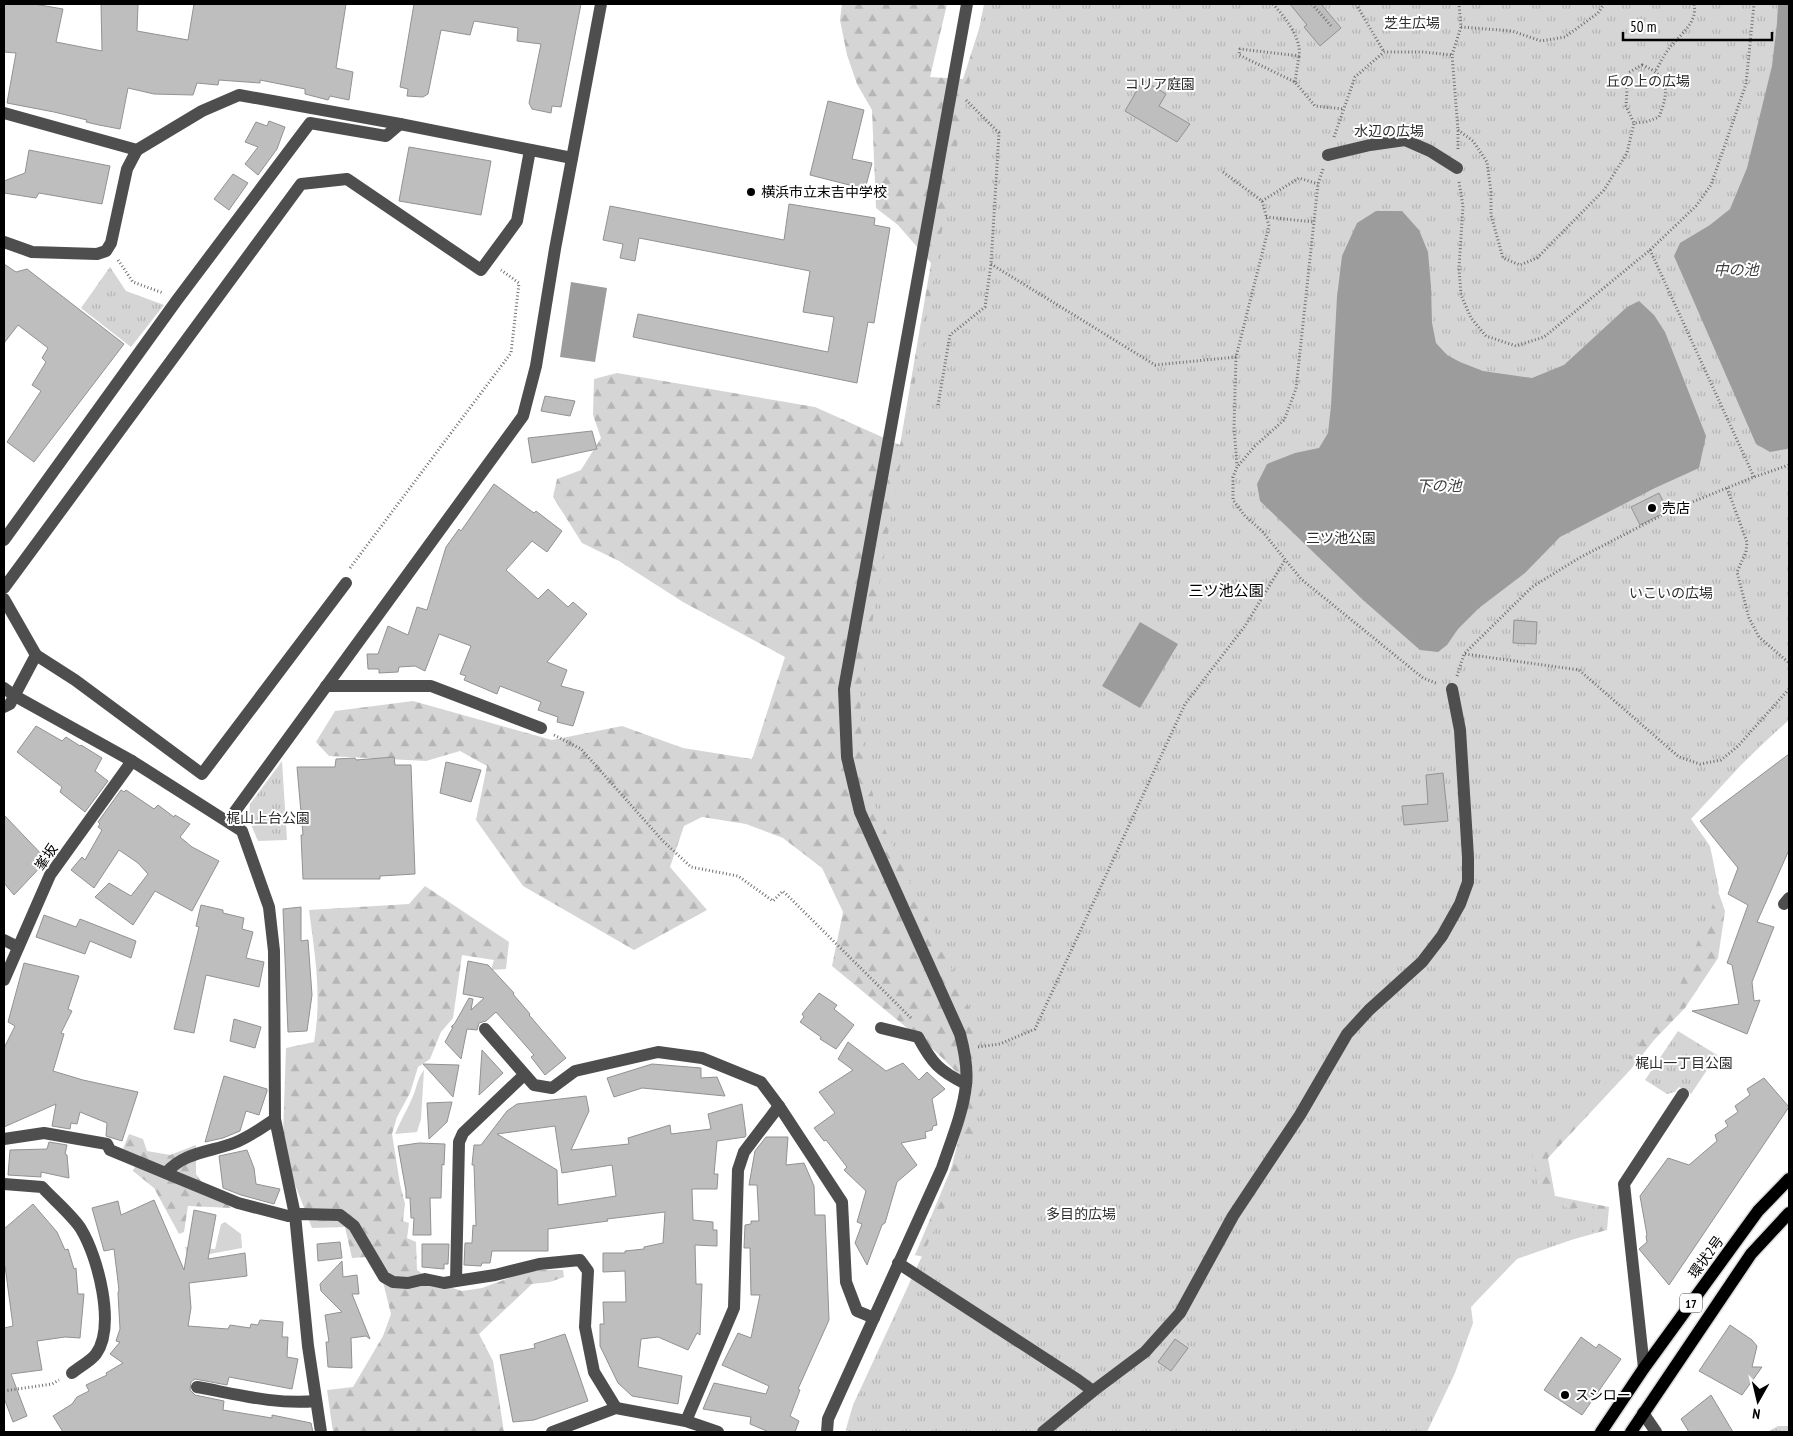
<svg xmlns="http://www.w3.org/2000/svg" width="1793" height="1436" viewBox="0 0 1793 1436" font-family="'PT Sans Narrow','Noto Sans JP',sans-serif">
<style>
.green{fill:#d5d5d5}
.forest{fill:url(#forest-firs)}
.park{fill:url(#park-tufts)}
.water{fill:#9c9c9c}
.building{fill:#bebebe;stroke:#929292;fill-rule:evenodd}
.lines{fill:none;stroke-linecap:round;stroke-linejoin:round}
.major-casing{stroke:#dbdbdb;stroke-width:15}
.path{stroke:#707070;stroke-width:3;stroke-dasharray:1 2.5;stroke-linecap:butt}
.minor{stroke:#4e4e4e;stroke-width:12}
.major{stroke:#000;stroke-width:12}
.poi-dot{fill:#000;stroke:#fff;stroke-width:2}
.labels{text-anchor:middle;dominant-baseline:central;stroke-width:4;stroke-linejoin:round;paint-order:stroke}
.shield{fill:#fff;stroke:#4c4c4c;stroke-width:1}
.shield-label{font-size:12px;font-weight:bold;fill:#000}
.park-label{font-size:14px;fill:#2c2c2c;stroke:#fff}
.poi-label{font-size:14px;fill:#000;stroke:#fff;text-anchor:start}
.street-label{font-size:14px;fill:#000;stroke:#fff}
.water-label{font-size:15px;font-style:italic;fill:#3d3d3d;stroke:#fff}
.neighbourhood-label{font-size:15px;fill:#000;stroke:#fff}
</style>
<defs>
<pattern id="forest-firs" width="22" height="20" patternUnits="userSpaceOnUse" patternTransform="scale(1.25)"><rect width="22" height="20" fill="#d5d5d5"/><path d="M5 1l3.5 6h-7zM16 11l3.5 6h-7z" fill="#b5b5b5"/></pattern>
<pattern id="park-tufts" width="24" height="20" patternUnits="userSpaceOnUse" patternTransform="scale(1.25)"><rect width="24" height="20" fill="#d5d5d5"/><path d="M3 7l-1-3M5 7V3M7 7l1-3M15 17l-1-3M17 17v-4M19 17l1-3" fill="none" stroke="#b5b5b5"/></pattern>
</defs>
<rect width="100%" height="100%" fill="#fff"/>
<!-- green -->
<g class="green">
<path d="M424 1070 421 1119 417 1132 395 1134C400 1121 408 1109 413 1096 417 1087 417 1079 424 1070Z"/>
<path d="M225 1222 241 1234 242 1248 188 1258 185 1247 215 1249 221 1224Z"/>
</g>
<!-- forest -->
<g class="forest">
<path d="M842 4H947L930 77 963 79 987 4 1789 719 1742 764 1682 803 1705 854 1725 911 1718 958 1685 1008 1654 1040 1632 1068 1548 1158 1555 1196 1609 1207 1607 1230 1519 1254 1170 752 941 1261 915 1255 951 1169 972 1087 935 1051 832 966 843 912 822 868 783 838 746 824 702 817 684 826 670 867 707 910 634 950 523 886 476 820 487 766 460 751 426 761 329 756 316 742 335 711 413 701 552 740 622 726 683 748 752 759 785 657 683 602 619 561 582 543 553 497 557 479 581 470 601 438 593 415 594 379 617 373 815 407 900 445 931 263 898 225 876 208 872 110 857 84 847 55 840 20Z"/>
<path d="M425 886 509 942 506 969 491 970 494 960 462 955 453 1018 441 1032 430 1059 418 1067 410 1093 397 1117 392 1134 400 1184 405 1204 403 1221 409 1223 407 1238 416 1242 417 1270 436 1283 462 1291 482 1288 531 1270H563L564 1277 550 1282 532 1284 479 1334 493 1361 504 1432H333L327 1390 353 1387 383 1336 391 1314 382 1278 366 1257 352 1258 345 1227 312 1228 292 1177 283 1136 286 1048 314 1042C322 997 315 955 309 910L409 904Z"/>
<path d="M129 1134 143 1139 147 1151 170 1155 196 1145V1174L201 1181 231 1208 188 1206 184 1232 179 1234 154 1188 133 1171 140 1156 123 1149Z"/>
</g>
<!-- park -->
<g class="park">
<path d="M984 4H1789V720L1755 750 1691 819 1710 846 1719 890 1673 1002 1653 1013 1635 1052 1606 1082 1584 1108 1532 1152 1539 1195 1570 1209 1594 1206V1232L1517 1259 1471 1307 1473 1323 1455 1373 1427 1432H847L846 1429 853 1405 948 1200 972 1140 983 1091 980 1037 962 990 877 813 862 745 860 692 960 129Z"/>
<path d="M110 267 126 291 164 305 131 347 81 308Z"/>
<path d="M282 761 287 840 258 841 249 820 250 804Z"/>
<path d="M1678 1031 1717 1055 1691 1094 1679 1087 1675 1092 1667 1094 1645 1080Z"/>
<path d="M1778 1426H1789V1432H1767Z"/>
</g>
<!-- water -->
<g class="water">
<path d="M1778 4H1789V448L1787 449 1770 452 1756 444 1674 256 1680 243 1710 225 1730 209 1747 168 1772 66 1777 23Z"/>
<path d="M1376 211H1402L1419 230 1428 252 1431 286 1432 323 1436 343 1447 355 1460 362 1483 371 1532 378 1564 365 1627 307 1639 301 1654 315 1665 332 1706 436 1699 468 1655 488 1560 537 1525 573 1479 608 1458 629 1447 645 1438 652 1420 650 1363 600 1260 501 1257 484 1267 464 1295 453 1319 448 1328 433 1331 406 1337 297 1342 256 1357 223Z"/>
<path d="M571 282 607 288 595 362 560 357Z"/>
<path d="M1140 622 1178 644 1140 708 1102 686Z"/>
</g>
<!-- building -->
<g class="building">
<path d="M4 4H34L63 9 56 42 102 51 101 4H138L137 31 188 40 194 4H346L336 68 353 72 349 100 330 96 328 100 305 94V89L260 80V83L219 80 218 85 197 83 193 95 154 94 128 88 120 129 99 125 86 122 87 120 54 112 7 103 16 53 4 52Z"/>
<path d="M414 4H581L561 107 552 106 551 113 532 109 529 103 541 44 517 41 518 28 474 21 470 35 441 30 428 94 423 97 407 96 408 89 400 87Z"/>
<path d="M1290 4H1321L1341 28 1320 46 1304 27 1307 25Z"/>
<path d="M1143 80 1166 94 1159 106 1190 124 1177 142 1125 111Z"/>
<path d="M828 101 864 110 852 159 872 163 865 189 810 175Z"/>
<path d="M269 121 285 127 277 149 258 175 245 164 258 147 245 142 256 122 267 126Z"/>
<path d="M409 147 491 161 481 215 399 201Z"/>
<path d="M29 150 110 166 102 204 39 193 36 198 4 193V181L25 173Z"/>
<path d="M233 174 248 183 229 210 214 199Z"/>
<path d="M789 204 875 218 874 225 890 228 874 323 868 322 857 383 633 337 638 314 828 352 834 317 803 312 810 271 639 238 635 261 620 258 623 244 603 240 610 206 784 240Z"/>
<path d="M4 264 16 272 27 269 124 344 34 462 7 442 41 391 32 385 46 362 42 358 48 348 18 325 4 343Z"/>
<path d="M545 396 575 401 570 416 541 411Z"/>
<path d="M592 431 597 449 532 463 528 438Z"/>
<path d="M494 484 534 513 536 511 562 531 547 552 532 541 506 570 538 599 548 589 568 607 573 602 587 614 547 662 567 670 561 686 584 692 573 726 557 722 558 717 538 710 541 702 500 686 497 694 464 680 466 676 460 674 471 646 439 634 425 671 415 666 399 667 398 672 379 673V669H368L367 654H378L388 626 408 635 417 607 427 610 446 547 459 529 461 531Z"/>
<path d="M1659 493 1668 511 1640 525 1631 507Z"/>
<path d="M1514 620 1537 622 1536 644 1513 643Z"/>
<path d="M36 726 62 741 66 737 80 746 81 745 102 758 95 771 108 781 85 812 60 792 62 787 17 752Z"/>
<path d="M1789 754V850L1757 922 1774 927 1752 982 1754 1001 1760 1000 1747 1034 1692 1011 1739 1004 1732 965 1727 963 1748 905 1728 894 1738 868 1700 821Z"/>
<path d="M394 757 395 765H411L415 874 380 876V879H303L301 835H303L297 767H335L336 759 355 758 356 760Z"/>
<path d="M446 762 481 770 471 802 440 793Z"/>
<path d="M1443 773 1448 821 1404 825 1402 806 1428 804 1426 775Z"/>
<path d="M121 790 124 792 126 790 154 809 158 805 174 817 175 815 190 824 180 837 192 847 219 861 192 911 155 891 133 925 95 897 109 883 131 896 148 874 138 863 119 850 94 888 71 870 82 857 85 860 102 830 98 827 100 824 98 822Z"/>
<path d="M4 815 47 860 14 895 4 883Z"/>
<path d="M201 905 223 910V913L244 918 242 929 253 932 246 958 264 962 259 987 206 975 194 1033 174 1029 199 927 196 926Z"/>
<path d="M301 907V941L308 940 312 995 307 1031 288 1032 283 909Z"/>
<path d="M44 915 76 927 80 919 136 941 131 958 90 941 85 954 36 937Z"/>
<path d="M468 961 488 965 514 993 513 994 530 1014 529 1015 566 1058 545 1075 531 1057 534 1055 496 1012 486 1021 479 1023 477 1030 467 1029 461 1059 445 1042 453 1027H451L455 1023 469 998 473 999 471 1010 484 998 463 994Z"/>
<path d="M24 963 79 976 68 1009 72 1011 61 1033 64 1034 53 1071 83 1080 138 1092 122 1141 106 1136 107 1123 80 1112 77 1124 71 1123 70 1129 52 1126 56 1104 4 1127V1048L15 1026 8 1022Z"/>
<path d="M819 993 837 1005 834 1009 854 1025 836 1049 820 1039 821 1037 800 1022 804 1017 802 1014Z"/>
<path d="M234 1019 261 1027 255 1048 230 1041Z"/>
<path d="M848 1042 886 1071 903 1063 919 1080 927 1072 945 1089 932 1099 937 1125 933 1126 932 1130 925 1132 926 1138 901 1143 917 1165 897 1182 885 1223 882 1225 867 1265 855 1243 862 1224 857 1222 866 1191 844 1170 847 1167 826 1140 824 1141 814 1128 835 1113 819 1092 853 1070 838 1059Z"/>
<path d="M482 1050 503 1073 479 1095Z"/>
<path d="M423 1064 459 1065 453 1097Z"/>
<path d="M652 1064 701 1068V1078L717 1077 725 1096 642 1088 614 1097 607 1078Z"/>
<path d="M224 1076 267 1089V1091L259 1115 246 1111 240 1131 223 1138 205 1142Z"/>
<path d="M1764 1078 1789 1107 1669 1285 1639 1249 1647 1242 1646 1236 1647 1235 1640 1196 1668 1158 1689 1165 1717 1141 1715 1135 1728 1126 1725 1121 1738 1112 1735 1106 1750 1095 1747 1089Z"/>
<path d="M586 1096 589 1111 571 1150 629 1144 628 1138 670 1125 671 1134 711 1129 708 1114 742 1104 746 1135 745 1137 717 1141 714 1174H718L717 1189H692L693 1220 713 1222V1230H717V1246L695 1245 696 1284H702L700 1335 697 1333 688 1350 658 1337 641 1339 638 1367 682 1376 678 1404 632 1396 618 1383 600 1346V1324H604L603 1302H626L625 1271 603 1272V1253H625V1251L644 1249V1247L663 1243 665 1212 607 1219 608 1221 548 1229V1251H492L490 1263H482L481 1266 464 1265 465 1243H472L473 1225 476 1226 474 1165H472L474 1145H481L507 1111 517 1104ZM555 1126 562 1173 612 1165 616 1196 558 1205 557 1170 497 1134Z"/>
<path d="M452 1102 447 1122 429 1139 427 1103Z"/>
<path d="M766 1137H788L786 1165 804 1163 814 1186 815 1215H825L829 1320 798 1389 800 1390 790 1416 799 1421 795 1432H769L750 1424 751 1417 703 1409 714 1383 766 1394 769 1386 722 1365 738 1333 751 1338 760 1295H751L750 1248H744L745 1225 751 1224V1221H759L757 1185H749L755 1151Z"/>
<path d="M49 1142 67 1145 65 1154 67 1155 69 1178 41 1172V1177L8 1175 10 1150 47 1149Z"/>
<path d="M419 1143 445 1144 444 1165 442 1164 441 1198H430L431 1235H413L414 1218H411L410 1198H406V1191L398 1146Z"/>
<path d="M247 1150 254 1168 256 1184 280 1189 274 1204 241 1195 223 1188 219 1156Z"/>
<path d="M154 1200 184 1270 194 1210 216 1215 208 1259 245 1253 247 1276 189 1283 191 1308 188 1326 228 1329 230 1325 250 1328 251 1324 258 1325 260 1320 283 1322 282 1337H288L287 1357 298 1359 292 1389 229 1377 227 1385 195 1379 191 1382 190 1390 195 1395 224 1401 223 1410 272 1418V1415L311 1423 313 1432H63L53 1416 72 1404 77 1397 89 1391 86 1385 107 1375 106 1373 123 1363 110 1354 120 1342 116 1341 120 1329 118 1293 119 1290 114 1249 104 1251 92 1208 118 1201 121 1215Z"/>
<path d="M33 1204 57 1232 65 1250 68 1249 74 1269 76 1268 78 1294H84L80 1338 65 1337 37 1341 42 1370 11 1374 27 1416 13 1422 4 1398V1328L13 1326 5 1266H4V1229Z"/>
<path d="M340 1242 342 1258 318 1261 317 1244Z"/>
<path d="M422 1244H449L448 1264H444V1269L422 1267Z"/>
<path d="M342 1261 343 1277 357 1275 359 1294H352L370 1339 366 1336 351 1338 352 1368 328 1367 326 1342H329L325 1315 342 1312 321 1291 320 1284Z"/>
<path d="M1730 1325 1752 1340 1757 1346 1752 1367H1762L1742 1395 1699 1371Z"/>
<path d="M565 1334 588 1401 534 1420 513 1422 500 1355 535 1348 534 1344Z"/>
<path d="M1581 1337 1596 1348 1599 1344 1621 1359 1582 1415 1544 1390Z"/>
<path d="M1175 1339 1188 1348 1171 1371 1158 1362Z"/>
<path d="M1711 1395 1733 1432H1689L1681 1419Z"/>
</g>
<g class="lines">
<defs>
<g id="major">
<path d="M1601 1432 1644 1368 1758 1211 1789 1179"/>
<path d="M1631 1432 1751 1254 1789 1213"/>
</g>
</defs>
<!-- major casing -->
<use href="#major" class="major-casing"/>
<!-- path -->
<g class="path">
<path d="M1273 4C1284 16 1302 38 1299 56L1240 49 1239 55 1295 82 1315 106 1344 109"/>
<path d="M1312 4 1332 27"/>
<path d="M1356 4 1384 52"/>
<path d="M1461 27 1512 31 1541 41 1565 37 1598 13 1604 4"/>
<path d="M1642 65C1670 76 1669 92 1659 117L1646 122 1634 123 1626 106 1628 73Z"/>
<path d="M1656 70C1661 62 1665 53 1670 47 1681 34 1698 22 1694 4"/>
<path d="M1295 82 1299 56"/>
<path d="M1458 130 1473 141 1487 162 1491 192V215L1503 258 1520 265 1537 258 1604 190 1627 153 1634 123"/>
<path d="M1334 137 1355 77 1384 52H1423L1452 55"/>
<path d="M1458 149V130L1452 55 1461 27 1459 4"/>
<path d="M1323 169 1318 184 1296 389 1284 420 1255 446 1237 467 1233 477V500L1245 516 1262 531 1301 579 1423 678 1438 684"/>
<path d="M1223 172 1262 201 1269 226 1236 357 1234 427 1237 466"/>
<path d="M1459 182 1463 206 1459 268 1461 295 1471 318 1486 336 1516 346 1544 337 1650 250 1696 206 1711 185 1746 84 1754 4"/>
<path d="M1262 201 1299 178 1318 184"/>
<path d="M1266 217 1314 222"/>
<path d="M1650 250 1754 477"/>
<path d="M118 260 133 282 163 293"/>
<path d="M991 264 1155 365 1236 357"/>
<path d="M938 405 950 335 985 307 991 264 999 133 965 99"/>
<path d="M1727 488 1747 542 1746 552 1737 572 1749 618 1759 637 1789 663"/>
<path d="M350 568 511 353 519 283 501 270"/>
<path d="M1465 654 1579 670 1679 757 1700 764 1721 760 1738 746 1789 689"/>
<path d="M1457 676 1464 654 1532 587 1579 558 1670 511 1754 477 1789 465"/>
<path d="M554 735 581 749 663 841 691 867 738 876 773 901 783 891 912 1019"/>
<path d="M978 1047 1000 1044 1035 1029 1185 704 1245 626 1285 560"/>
<path d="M4 1391 52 1384 59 1380"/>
</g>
<!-- minor -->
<g class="minor">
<path d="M4 113 137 150 202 111 239 95 400 124 572 158"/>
<path d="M1328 155 1370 145 1405 140 1430 151 1457 168"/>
<path d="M4 242 32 252 97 254 106 251 111 243 127 169 137 150"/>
<path d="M4 540 177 300 310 123 386 136 400 124"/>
<path d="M4 588 301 184 347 179 481 270 517 221 530 150"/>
<path d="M4 599 36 655 10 704 4 707"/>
<path d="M36 655 75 680 202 774 346 583"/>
<path d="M326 686H431L541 728"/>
<path d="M4 688 15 696 132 761 242 831 269 907 274 951 275 1119 295 1215 308 1346 321 1432"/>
<path d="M228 821 523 416 536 366 555 249 601 4"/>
<path d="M1784 904 1789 898"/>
<path d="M4 940 18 947"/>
<path d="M4 980 50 875 132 761"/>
<path d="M881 1028 918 1037C932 1063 939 1071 966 1084"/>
<path d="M485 1029 534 1085 552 1088 575 1071 658 1052 702 1058 761 1082 779 1106 842 1202 846 1282 857 1311 874 1318"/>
<path d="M524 1075 463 1133 459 1142 456 1281 495 1275 539 1264 580 1260 588 1271 585 1327 594 1372 616 1408"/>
<path d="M4 1139 44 1133 107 1144 110 1150 238 1203 288 1216 301 1214 340 1215 354 1226 384 1277 393 1282 408 1283 425 1279 444 1283 456 1281"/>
<path d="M166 1173C184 1152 210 1152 234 1143 249 1137 262 1128 275 1119"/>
<path d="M4 1184 42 1187C52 1198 74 1217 81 1229 98 1257 116 1326 96 1354 91 1361 79 1367 72 1373"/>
<path d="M898 1263 1078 1380 1093 1391"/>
<path d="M1644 1368 1624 1184 1683 1094"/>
<path d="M197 1387C236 1394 276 1405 316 1401"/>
<path d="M1643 1413 1656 1432"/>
<path d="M686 1421 734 1308 738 1170 744 1152 779 1106"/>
<path d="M552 1432 616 1408 686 1421 718 1432"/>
<path d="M827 1432 828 1419 942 1168C951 1141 963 1113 966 1085 968 1069 964 1049 960 1034L860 812 847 757 844 689 967 4"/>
<path d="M1043 1432 1093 1391 1145 1352 1180 1313 1233 1216 1300 1115 1347 1034 1369 1010 1422 962 1442 936 1460 904 1468 882V857L1460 730 1452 689"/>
</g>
<!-- major -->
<use href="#major" class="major"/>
</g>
<!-- markers -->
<g class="poi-dot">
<circle cx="751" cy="192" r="5"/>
<circle cx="1652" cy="508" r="5"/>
<circle cx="1565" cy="1395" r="5"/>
</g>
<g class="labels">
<!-- shield labels -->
<rect class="shield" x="1680" y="1293.5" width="22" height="19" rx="4"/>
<g class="shield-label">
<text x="1691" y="1303">17</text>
</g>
<!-- park labels -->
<g class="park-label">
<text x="1412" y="23">芝生広場</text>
<text x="1648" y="81">丘の上の広場</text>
<text x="1160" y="84">コリア庭園</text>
<text x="1389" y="131">水辺の広場</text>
<text x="1341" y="538">三ツ池公園</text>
<text x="1671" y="593">いこいの広場</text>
<text x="268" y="818">梶山上台公園</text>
<text x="1684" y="1063">梶山一丁目公園</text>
<text x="1081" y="1214">多目的広場</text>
</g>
<!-- poi labels -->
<g class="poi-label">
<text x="761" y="192">横浜市立末吉中学校</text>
<text x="1662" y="508">売店</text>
<text x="1575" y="1395">スシロー</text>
</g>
<!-- street labels -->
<g class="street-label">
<text transform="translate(46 857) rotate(-56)">峯坂</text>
<text transform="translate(1706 1257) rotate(-54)">環状2号</text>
</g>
<!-- water labels -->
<g class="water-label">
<text x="1736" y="269">中の池</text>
<text x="1439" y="485">下の池</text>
</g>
<!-- neighbourhood labels -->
<g class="neighbourhood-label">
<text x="1226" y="590">三ツ池公園</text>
</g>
</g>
<!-- border -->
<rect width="1793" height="1436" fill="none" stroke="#000000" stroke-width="10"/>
<!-- north arrow -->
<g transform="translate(1758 1401) rotate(188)" stroke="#ffffff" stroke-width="4" paint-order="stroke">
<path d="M0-4L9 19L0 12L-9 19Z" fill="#000000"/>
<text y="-8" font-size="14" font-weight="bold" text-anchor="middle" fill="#000000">N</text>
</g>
<!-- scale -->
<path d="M1623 32v8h149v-8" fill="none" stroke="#000000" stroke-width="2.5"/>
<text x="1630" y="32" font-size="15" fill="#000000" stroke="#ffffff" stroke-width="4" paint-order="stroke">50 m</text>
</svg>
